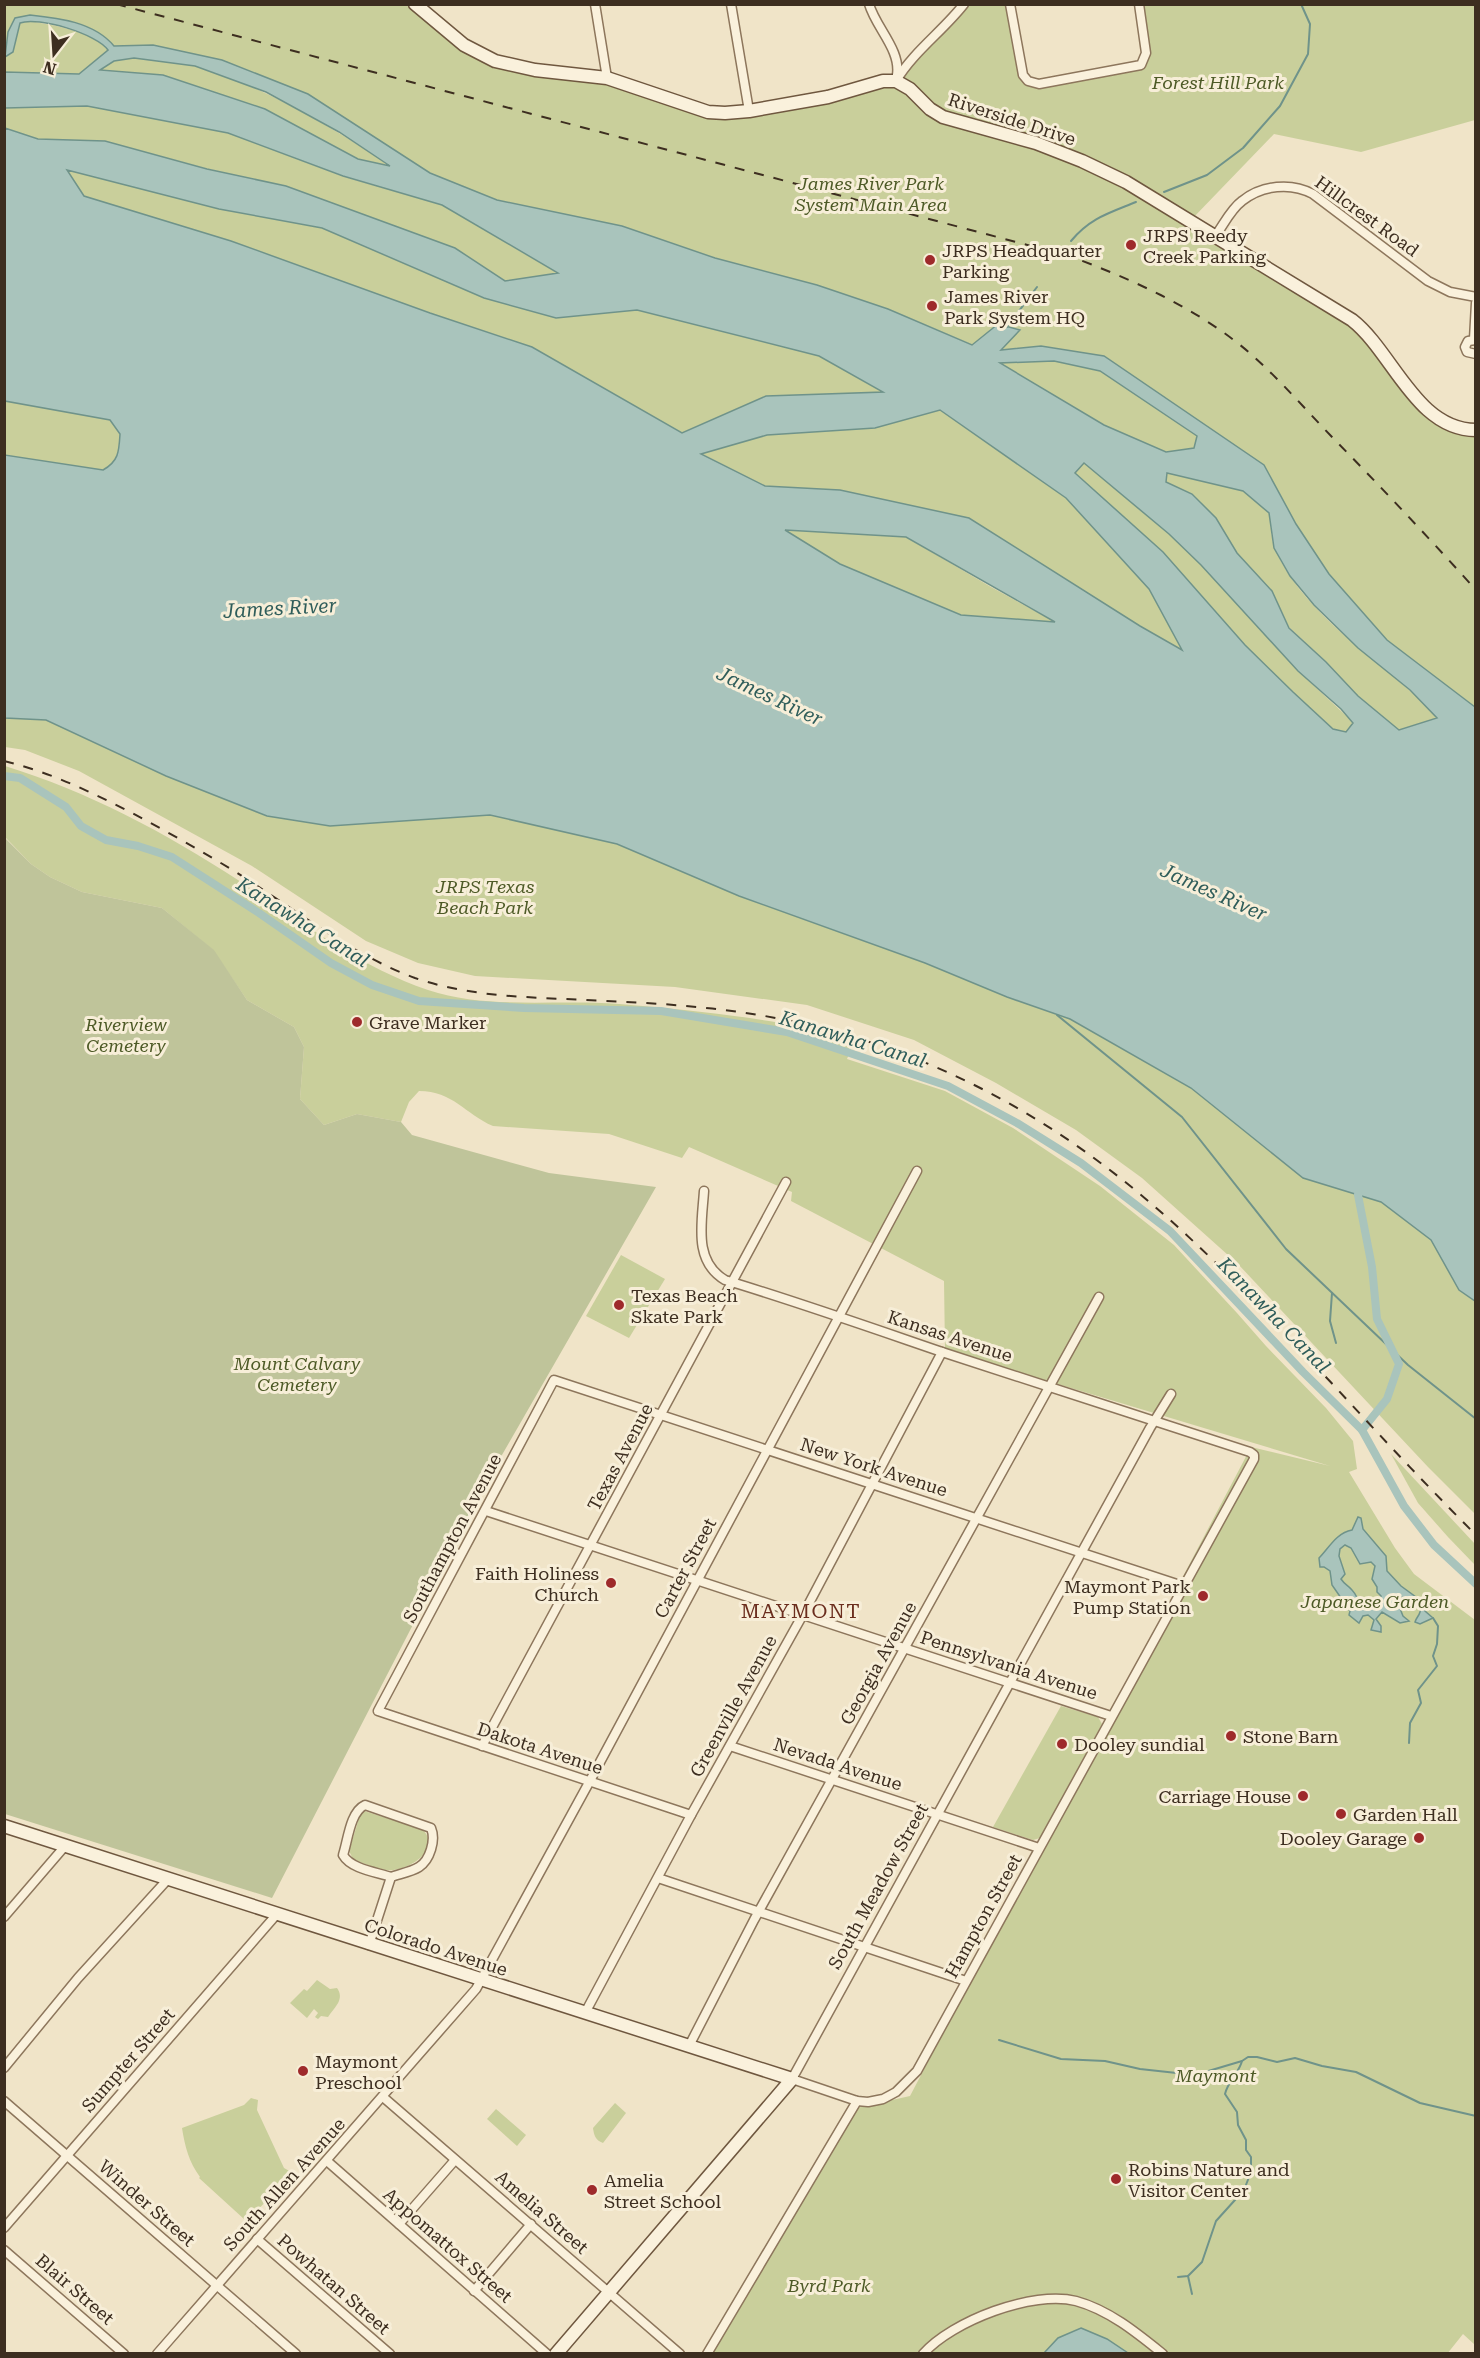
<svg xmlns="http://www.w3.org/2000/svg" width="1480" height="2358" viewBox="0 0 1480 2358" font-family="'Roboto Serif',serif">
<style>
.green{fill:#c9cf9b}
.cemetery{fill:#bfc49a}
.water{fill:#a9c4bc;stroke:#6f938a;stroke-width:1.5;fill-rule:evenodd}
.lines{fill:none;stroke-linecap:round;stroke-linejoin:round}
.stream{stroke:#6f938a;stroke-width:2}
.canal{stroke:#a9c4bc;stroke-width:8}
.street-casing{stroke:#8d765c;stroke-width:11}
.secondary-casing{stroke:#6f573f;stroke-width:15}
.street{stroke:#faf1dc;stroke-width:8}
.secondary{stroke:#faf1dc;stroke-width:12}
.rail{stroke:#3d2e20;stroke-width:2;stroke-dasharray:10 10;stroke-linecap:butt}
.poi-dot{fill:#9e2a2b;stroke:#f7eed8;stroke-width:2}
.labels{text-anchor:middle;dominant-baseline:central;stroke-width:6;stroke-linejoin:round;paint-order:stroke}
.park-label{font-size:18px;font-style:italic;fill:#4d5a26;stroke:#f7eed8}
.street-label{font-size:18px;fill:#3d2e20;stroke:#f7eed8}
.poi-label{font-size:18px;fill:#3d2e20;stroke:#f7eed8;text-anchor:start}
.water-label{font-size:20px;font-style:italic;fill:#2f5d5a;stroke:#f7eed8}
.neighbourhood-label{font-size:20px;letter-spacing:1.5px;fill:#6b2e1e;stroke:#f7eed8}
</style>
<rect width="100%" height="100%" fill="#f0e4c8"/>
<!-- green -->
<g class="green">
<path d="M5 5H415L474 51 586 74 716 113 888 81 964 5H1010L1022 72 1031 82 1137 66 1145 60 1139 5H1475V120L1361 152 1274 134 1192 219 1339 311 1433 414 1475 430V707L1387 640 1329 574 1296 524 1264 465 1104 356 1041 346 1000 350 1019 330 1007 327 973 345 888 309 817 285 715 258 622 226 497 200 430 173 308 94 153 45 114 46C92 19 47 22 15 18L5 46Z"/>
<path d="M27 21C50 24 93 31 108 50L79 74 5 72V57L13 52 20 23Z"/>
<path d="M134 58C154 60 178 60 197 66 268 88 330 127 392 166L358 159 265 109 163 75 99 70 114 61Z"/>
<path d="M87 106 228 133 342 176 442 205 559 274 505 281 455 248 286 186 208 169 105 141 38 139 5 128 4 108Z"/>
<path d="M67 169 219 209 322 228 484 298 556 318 637 310 819 356 884 392 766 396 682 433 532 347 430 313 231 241 83 196Z"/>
<path d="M1054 361 1100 371 1198 436 1194 448 1166 452 1104 425 999 363Z"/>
<path d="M4 401 110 420 120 434C119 451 119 461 103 470L5 455Z"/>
<path d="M940 410 1066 498 1149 589 1183 651 1140 626 840 490 765 486 700 453 767 435 875 428Z"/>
<path d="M1084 463 1169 534 1201 565 1298 671 1354 723 1346 732 1333 729 1293 692 1245 645 1163 552 1075 473Z"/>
<path d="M1167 472 1243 491 1269 513C1271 524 1271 539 1275 549 1297 603 1365 652 1408 689 1419 698 1428 709 1437 718L1399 730 1358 696 1326 662 1289 627 1272 591 1237 553 1216 518 1192 494 1165 482Z"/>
<path d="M784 530 906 537 991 587 1057 623 961 615 840 564Z"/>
<path d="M4 718 46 720 166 776 267 816 330 826 490 815 617 844 739 896 925 963 1007 997 1070 1019 1191 1088 1303 1178 1381 1202 1431 1240 1459 1290 1475 1301V1514L1428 1467 1238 1264 1142 1178 1076 1130 996 1083 914 1040 807 1005 675 987 475 976 418 963 366 941 252 866 79 771 25 750 5 747Z"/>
<path d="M5 766C87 791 166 833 238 880 300 920 357 966 428 990 489 1010 555 999 619 1004 669 1008 720 1013 769 1021 797 1025 825 1036 853 1044L847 1059 945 1091 1013 1128 1100 1186 1174 1245 1237 1313 1266 1346 1326 1408 1353 1441 1357 1469 1349 1472 1395 1548 1414 1574 1475 1620V2345L1463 2334 1447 2354 709 2353 852 2109 910 2096 1251 1447 1330 1466 945 1350 944 1281 791 1201 792 1192 689 1147 682 1158 609 1134 493 1126C465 1114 453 1091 419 1091L409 1102 401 1122 357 1114 324 1125 300 1099 304 1047 294 1027 247 1000 213 950 162 908 82 892 50 877 31 864 5 837Z"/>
<path d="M621 1255 665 1279 629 1338 586 1316Z"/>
<path d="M1391 1454 1475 1544V1565L1448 1537 1418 1503Z"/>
<path d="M1061 1706 1098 1717 1102 1724 1040 1838 1033 1840 993 1827Z"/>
<path d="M364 1811 422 1829C444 1850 406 1873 385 1870 374 1868 363 1863 353 1859L349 1851 360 1815Z"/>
<path d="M317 1980 330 1989 337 1988C345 1999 335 2007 328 2017L321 2016 318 2019 315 2017 318 2013 314 2009 307 2018 290 2003 304 1989 307 1991Z"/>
<path d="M251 2098 258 2100 257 2110 284 2168 293 2173 249 2219H244L199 2178 200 2177C189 2162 185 2147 182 2128L244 2105Z"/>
<path d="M615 2103 626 2113 603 2143C595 2140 594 2135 593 2128Z"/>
<path d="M496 2109 526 2135 517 2146 487 2119Z"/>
</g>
<!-- cemetery -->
<path class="cemetery" d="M4 837 31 864 50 877 82 892 162 908 214 950 247 1000 294 1027 304 1047 300 1099 324 1125 357 1114 401 1122 412 1135 549 1173 656 1187 487 1481 272 1898 5 1814Z"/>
<!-- water -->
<g class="water">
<path d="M30 15C59 18 94 22 114 46L153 45 222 60 308 94 430 173 497 200 622 226 715 258 817 285 888 309 972 345 998 324 1020 330 1001 350 1041 346 1104 356 1264 465 1296 524 1329 574 1387 640 1475 707V1301L1459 1290 1431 1240 1381 1202 1303 1178 1191 1088 1070 1019 1007 997 925 963 739 896 617 844 490 815 330 826 267 816 166 776 46 720 5 718V455L103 470C119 461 119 451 120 434L110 420 5 401V128L38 139 105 141 207 169 286 186 455 248 505 281 558 273 442 205 343 176 228 133 87 106 5 108V72L79 74 108 50C97 34 38 16 20 23L13 52 5 57 8 32 15 18ZM134 58 195 66 266 92 339 132 390 166 358 159 265 109 163 75 100 70 114 61ZM67 170 219 209 322 228 484 298 556 318 637 310 819 356 883 392 766 396 682 433 532 347 430 313 231 241 84 196ZM1054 361 1100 371 1197 436 1194 448 1166 452 1104 425 1000 363ZM940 410 1066 498 1149 589 1182 650 1140 626 969 518 840 490 765 486 701 454 767 435 875 428ZM1084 463 1169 534 1201 565 1298 671 1341 709 1353 723 1346 732 1333 729 1293 692 1245 645 1163 552 1075 473ZM1167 473 1243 491 1269 513 1274 548 1290 576 1314 605 1358 648 1410 690 1437 718 1399 730 1358 696 1326 662 1289 628 1272 591 1237 553 1216 518 1192 494 1166 482ZM785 530 906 537 1055 622 961 615 840 564Z"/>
<path d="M1358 1517 1361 1518 1363 1529 1386 1556 1387 1571 1401 1586 1420 1600 1425 1611 1433 1618 1420 1624 1415 1622C1416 1618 1419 1616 1420 1612 1423 1601 1409 1599 1401 1597L1397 1601 1403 1616 1409 1621 1400 1623 1382 1612 1376 1619 1381 1626V1632L1371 1630 1374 1620 1368 1615 1363 1616 1359 1623 1349 1615 1350 1611 1332 1585 1330 1571 1324 1567H1320L1319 1558C1329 1548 1336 1533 1352 1530ZM1345 1545 1351 1548 1360 1564 1371 1562 1375 1566 1372 1579 1377 1587V1592L1381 1596 1380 1602 1364 1608C1358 1603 1358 1596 1352 1590 1348 1585 1345 1585 1341 1579L1345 1574 1339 1556 1340 1549Z"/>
<path d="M1081 2328 1107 2339 1128 2353H1044L1058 2338Z"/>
</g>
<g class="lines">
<!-- stream -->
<g class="stream">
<path d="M1164 192 1207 175 1243 148 1280 106 1308 54 1310 24 1301 4"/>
<path d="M1071 241C1090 218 1109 213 1136 202"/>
<path d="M1007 327 1037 287"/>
<path d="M1057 1015 1182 1117 1286 1249 1408 1365 1476 1419"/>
<path d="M1332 1293 1330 1321 1336 1343"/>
<path d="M1409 1743 1410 1723 1421 1703 1418 1690 1437 1666 1433 1656 1437 1644 1438 1626 1433 1618"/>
<path d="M999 2040 1061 2059 1105 2061 1140 2069 1195 2075 1242 2061"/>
<path d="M1188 2276 1192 2294"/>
<path d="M1178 2277 1188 2276 1202 2262 1216 2221 1244 2190 1251 2172V2157L1246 2150V2140L1238 2125 1237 2112 1225 2094C1228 2081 1239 2073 1242 2061L1248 2057H1257L1277 2062 1295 2058 1322 2066 1356 2072 1420 2103 1476 2116"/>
</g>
<!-- canal -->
<g class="canal">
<path d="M4 776 20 778 66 807 81 826 106 840 138 846 172 857 259 913 331 963 372 985 419 1001 524 1008 661 1011 787 1032 948 1086 1017 1123 1081 1163 1170 1231 1303 1372 1362 1430 1404 1506 1434 1545 1476 1584"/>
<path d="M1358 1195 1372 1267 1377 1319 1399 1364 1387 1399 1362 1430"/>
</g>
<defs>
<g id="street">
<path d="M595 4 607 78"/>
<path d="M731 4 749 111"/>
<path d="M869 4C876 28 901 50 897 75"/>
<path d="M1010 4 1023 75 1028 81 1039 84 1141 65 1146 53 1139 4"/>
<path d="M896 81C913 52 943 31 964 4"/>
<path d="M1216 235C1224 224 1231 209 1242 201 1262 185 1291 182 1313 194L1428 281 1450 292 1476 297"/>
<path d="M1474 339 1476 303"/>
<path d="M1476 340 1468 341 1465 347 1467 352 1476 354"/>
<path d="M704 1191C702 1223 693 1261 725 1280 798 1302 869 1327 942 1352 1044 1386 1148 1418 1250 1452L1254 1455V1459L917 2071 896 2092 883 2099 868 2102 857 2101 792 2079 1150 1428 1171 1394"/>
<path d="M486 1511 1111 1716"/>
<path d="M482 1746 786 1182"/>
<path d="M730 1746 1039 1848"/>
<path d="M691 1815 378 1711 554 1380 1183 1586"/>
<path d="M658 1878 966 1981"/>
<path d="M4 1917 65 1846"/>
<path d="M369 1945 391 1877C399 1874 411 1872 419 1867 430 1860 436 1840 431 1828L365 1805C350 1812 348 1840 343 1855 351 1869 376 1872 391 1877"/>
<path d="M585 2013 691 1815 806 1609 942 1352"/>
<path d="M689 2046 754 1920 1099 1297"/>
<path d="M4 2068 78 1978 168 1879"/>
<path d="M383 2097 680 2354"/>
<path d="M4 2101 296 2354"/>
<path d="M327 2161 547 2354"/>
<path d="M399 2224 455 2160"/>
<path d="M4 2228 277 1914"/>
<path d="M257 2239 390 2354"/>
<path d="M4 2250 124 2354"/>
<path d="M474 2291 531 2224"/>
<path d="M157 2354 476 1989 592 1777 917 1171"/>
<path d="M707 2354 857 2101"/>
<path d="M923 2354C952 2321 1033 2290 1076 2301 1109 2310 1137 2333 1163 2354"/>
</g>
<g id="secondary">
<path d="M415 4 464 45 495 61 535 70 607 78 708 112 725 113 749 111 828 97 883 81H896L910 89 930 109 943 117 1036 143 1082 161 1126 182 1352 320C1393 352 1416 430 1476 430"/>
<path d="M4 1826 792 2079 556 2354"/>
</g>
</defs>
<!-- street casing -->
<use href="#street" class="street-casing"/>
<!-- secondary casing -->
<use href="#secondary" class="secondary-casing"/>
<!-- street -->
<use href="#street" class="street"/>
<!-- secondary -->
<use href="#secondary" class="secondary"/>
<!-- rail -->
<g class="rail">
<path d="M116 4 1069 256C1132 279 1201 310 1252 355 1281 381 1306 410 1332 437 1381 487 1429 538 1476 590"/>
<path d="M4 761C50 772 91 792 132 813 175 836 218 860 259 887 309 920 358 957 415 978 470 997 528 997 585 1000 658 1003 729 1007 800 1023 909 1047 1013 1097 1102 1164 1190 1230 1264 1311 1339 1391 1384 1440 1429 1488 1476 1535"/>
</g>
</g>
<!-- markers -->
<g class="poi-dot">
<circle cx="1131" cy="245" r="6"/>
<circle cx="930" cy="260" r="6"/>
<circle cx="932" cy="306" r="6"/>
<circle cx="357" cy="1022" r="6"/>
<circle cx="619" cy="1305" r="6"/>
<circle cx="611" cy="1583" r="6"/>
<circle cx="1203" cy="1596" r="6"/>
<circle cx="1231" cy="1736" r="6"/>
<circle cx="1062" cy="1744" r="6"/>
<circle cx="1303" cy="1796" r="6"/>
<circle cx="1341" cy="1814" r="6"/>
<circle cx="1419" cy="1838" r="6"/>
<circle cx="303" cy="2071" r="6"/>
<circle cx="1116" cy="2179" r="6"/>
<circle cx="592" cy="2190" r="6"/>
</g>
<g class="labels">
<!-- park labels -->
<g class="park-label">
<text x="1218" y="82">Forest Hill Park</text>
<text x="871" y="183">James River Park<tspan x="871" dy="21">System Main Area</tspan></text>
<text x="485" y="886">JRPS Texas<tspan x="485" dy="21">Beach Park</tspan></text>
<text x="126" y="1024">Riverview<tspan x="126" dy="21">Cemetery</tspan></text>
<text x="297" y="1363">Mount Calvary<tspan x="297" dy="21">Cemetery</tspan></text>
<text x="1375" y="1601">Japanese Garden</text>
<text x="1216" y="2075">Maymont</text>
<text x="829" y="2285">Byrd Park</text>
</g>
<!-- street labels -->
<g class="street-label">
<text transform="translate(1012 119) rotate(18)">Riverside Drive</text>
<text transform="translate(1367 216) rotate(36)">Hillcrest Road</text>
<text transform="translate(950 1336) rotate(18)">Kansas Avenue</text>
<text transform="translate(620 1457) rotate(-62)">Texas Avenue</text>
<text transform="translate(874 1467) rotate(18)">New York Avenue</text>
<text transform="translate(452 1538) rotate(-62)">Southampton Avenue</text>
<text transform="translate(685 1568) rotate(-62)">Carter Street</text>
<text transform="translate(878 1663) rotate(-61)">Georgia Avenue</text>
<text transform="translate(1009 1665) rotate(18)">Pennsylvania Avenue</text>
<text transform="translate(733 1706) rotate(-61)">Greenville Avenue</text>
<text transform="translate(540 1748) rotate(18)">Dakota Avenue</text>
<text transform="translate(838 1764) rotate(18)">Nevada Avenue</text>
<text transform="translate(878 1886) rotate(-61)">South Meadow Street</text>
<text transform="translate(983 1916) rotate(-61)">Hampton Street</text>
<text transform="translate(436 1947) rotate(18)">Colorado Avenue</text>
<text transform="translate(128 2060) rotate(-49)">Sumpter Street</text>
<text transform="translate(284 2184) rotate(-48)">South Allen Avenue</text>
<text transform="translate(147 2203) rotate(41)">Winder Street</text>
<text transform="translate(542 2212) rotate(41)">Amelia Street</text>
<text transform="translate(448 2245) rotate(41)">Appomattox Street</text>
<text transform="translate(334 2284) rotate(41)">Powhatan Street</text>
<text transform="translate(75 2289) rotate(41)">Blair Street</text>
</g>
<!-- poi labels -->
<g class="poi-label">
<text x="1143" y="235">JRPS Reedy<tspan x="1143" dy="21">Creek Parking</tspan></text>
<text x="942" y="250">JRPS Headquarter<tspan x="942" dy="21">Parking</tspan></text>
<text x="944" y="296">James River<tspan x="944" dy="21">Park System HQ</tspan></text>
<text x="369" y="1022">Grave Marker</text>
<text x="631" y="1295">Texas Beach<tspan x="631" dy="21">Skate Park</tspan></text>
<text x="599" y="1573" text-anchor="end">Faith Holiness<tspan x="599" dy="21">Church</tspan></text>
<text x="1191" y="1586" text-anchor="end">Maymont Park<tspan x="1191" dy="21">Pump Station</tspan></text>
<text x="1243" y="1736">Stone Barn</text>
<text x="1074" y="1744">Dooley sundial</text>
<text x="1291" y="1796" text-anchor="end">Carriage House</text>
<text x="1353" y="1814">Garden Hall</text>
<text x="1407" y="1838" text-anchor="end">Dooley Garage</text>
<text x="315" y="2061">Maymont<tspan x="315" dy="21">Preschool</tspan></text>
<text x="1128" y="2169">Robins Nature and<tspan x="1128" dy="21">Visitor Center</tspan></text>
<text x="604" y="2180">Amelia<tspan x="604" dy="21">Street School</tspan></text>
</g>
<!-- water labels -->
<g class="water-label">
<text transform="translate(280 608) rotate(-3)">James River</text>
<text transform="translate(770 696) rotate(25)">James River</text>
<text transform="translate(1214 892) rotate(24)">James River</text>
<text transform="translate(303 922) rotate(32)">Kanawha Canal</text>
<text transform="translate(853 1039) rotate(17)">Kanawha Canal</text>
<text transform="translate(1274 1315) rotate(46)">Kanawha Canal</text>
</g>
<!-- neighbourhood labels -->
<g class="neighbourhood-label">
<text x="801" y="1611">MAYMONT</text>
</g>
</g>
<!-- border -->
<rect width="1480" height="2358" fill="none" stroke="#3d2e20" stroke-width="12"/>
<!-- north arrow -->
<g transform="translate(54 54) rotate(197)" stroke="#f7eed8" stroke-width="4.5" paint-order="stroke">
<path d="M0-4.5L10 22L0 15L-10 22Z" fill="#3d2e20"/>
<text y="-9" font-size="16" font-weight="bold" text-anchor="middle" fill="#3d2e20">N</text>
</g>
</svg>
